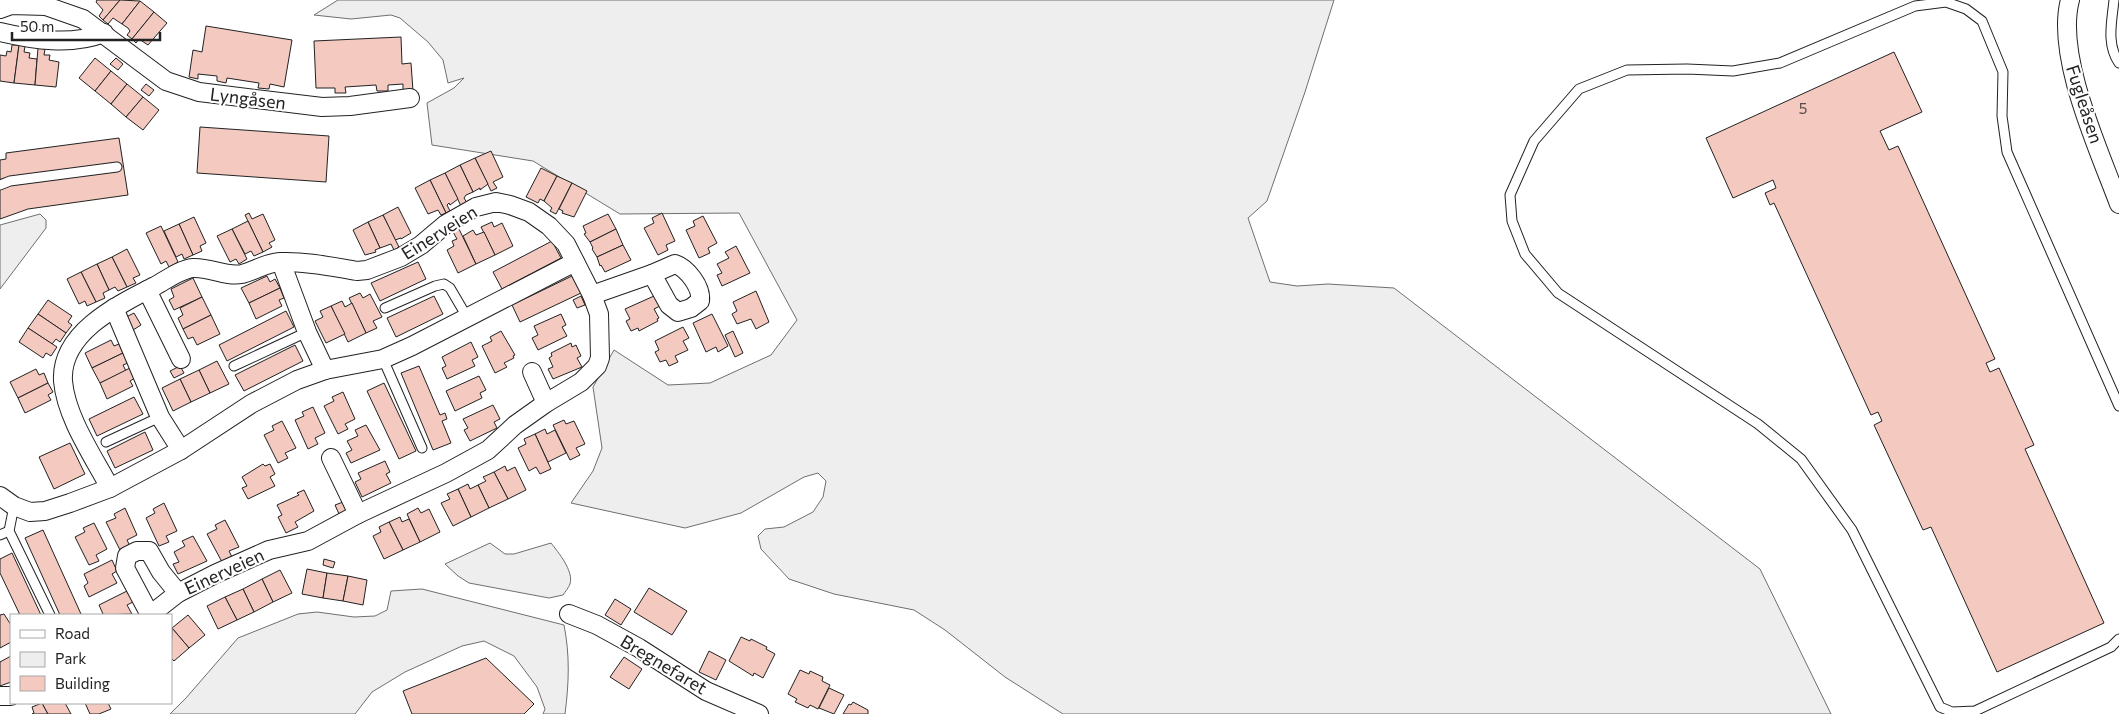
<svg xmlns="http://www.w3.org/2000/svg" width="2119" height="714" viewBox="0 0 2119 714" font-family="Commissioner,sans-serif">
<style>
.green{fill:#eee;stroke:#6f6f6f}
.building{fill:#f3c9c0;stroke:#222}
.lines{fill:none;stroke-linecap:round;stroke-linejoin:round}
.service-casing{stroke:#222;stroke-width:11}
.minor-casing{stroke:#222;stroke-width:20}
.service{stroke:#fff;stroke-width:9}
.minor{stroke:#fff;stroke-width:18}
.labels{text-anchor:middle;dominant-baseline:central;stroke-width:4;stroke-linejoin:round;paint-order:stroke}
.number-label{font-size:15px;fill:#564c4a}
.street-label{font-size:18px;fill:#222;stroke:#fff}
</style>
<rect width="100%" height="100%" fill="#fff"/>
<!-- green -->
<g class="green">
<path d="M338 0H1334L1305 92 1267 201 1248 218 1270 282 1297 286 1328 284 1394 288 1760 569 1831 714H1063L1005 677 945 630 914 610 834 594 789 579 761 549 758 536 765 529 784 527 813 512 823 497 826 481 818 473 804 477 741 513 685 528 571 503 593 471 602 448 593 387 614 350 668 385 710 383 771 355 797 320 739 213 620 214 533 161 432 145 427 103 454 88 464 78 448 83 443 60 428 42 400 18 391 15 351 19 314 15Z"/>
<path d="M40 214 46 220V228L0 289V225Z"/>
<path d="M490 543 505 554H514L551 543C558 552 574 571 570 584 569 587 565 592 563 595L549 598 469 583 458 576 445 564Z"/>
<path d="M422 589 564 625C570 655 569 683 565 714H543L545 709 537 687 514 656 484 641 462 646 405 672 372 692 355 714H170L186 698 238 638 298 614 317 612 354 617 375 616 387 610 391 591Z"/>
</g>
<!-- building -->
<g class="building">
<path d="M97 0H120L103 20 99 16 103 10 96 2Z"/>
<path d="M120 0 140 1 122 24 113 18 108 24 103 20Z"/>
<path d="M140 1 154 12 132 39 127 35 130 31 128 28 122 24Z"/>
<path d="M154 12 167 23 148 45 139 39 136 43 132 39Z"/>
<path d="M206 26 292 40 284 87 270 84 269 89 258 88 259 83 227 78 226 83 217 81V76L198 74V79L189 77 193 50 202 52Z"/>
<path d="M401 37 402 64 411 63 413 91H403V84L388 85V91H377L376 85 345 87 346 93H335V88H316L314 41Z"/>
<path d="M12 45H19L14 83 0 81V55L6 56 7 51 11 52Z"/>
<path d="M19 45 25 46 24 52 30 53 29 58 37 59 35 85 14 83Z"/>
<path d="M38 48 45 49 44 55H50L49 60 59 62 56 87 35 85Z"/>
<path d="M1894 52 1922 112 1880 131 1889 150 1898 146 1995 359 1986 363 1990 372 1999 368 2034 445 2025 449 2104 623 1997 672 1931 527 1923 530 1874 425 1882 421 1878 412 1871 415 1774 203 1770 205 1765 193 1776 188 1773 180 1733 198 1706 138Z"/>
<path d="M95 58 111 71 95 91 79 78Z"/>
<path d="M116 58 123 64 118 70 110 64Z"/>
<path d="M111 71 127 84 111 104 95 91Z"/>
<path d="M127 84 143 97 126 117 111 104Z"/>
<path d="M146 84 154 90 149 96 141 90Z"/>
<path d="M143 97 159 110 143 130 126 117Z"/>
<path d="M200 127 329 136 326 182 197 173Z"/>
<path d="M119 138 128 195 28 209 0 219V160L6 159V153Z"/>
<path d="M491 151 503 177 493 182 497 188 491 191 475 158Z"/>
<path d="M475 158 488 184 480 190V188L473 192 460 165Z"/>
<path d="M460 165 473 192 466 195 464 198 467 203 461 206 445 173Z"/>
<path d="M541 168 557 176 544 201 540 199 538 203 526 197Z"/>
<path d="M445 173 458 199 450 205 449 203 447 205 450 211 446 213 430 180Z"/>
<path d="M557 176 572 183 556 214 550 211 552 208 544 201Z"/>
<path d="M430 180 446 213 441 215 438 210 428 214 415 188Z"/>
<path d="M572 183 587 191 574 217 562 213 563 211 559 209Z"/>
<path d="M398 207 411 233 401 239V238L395 240 383 215Z"/>
<path d="M249 213 252 219 263 214 275 240 269 243 272 247 263 252 245 215Z"/>
<path d="M662 213 675 241 666 245 668 250 658 255 644 228 654 223 652 218Z"/>
<path d="M608 214 616 229 590 242 584 234 586 233 583 226Z"/>
<path d="M383 215 399 247 394 250 391 244 380 248 368 222Z"/>
<path d="M703 216 717 243 708 248 710 253 699 258 686 230 695 226 693 221Z"/>
<path d="M194 217 206 243 200 246 202 251 193 255 179 224Z"/>
<path d="M248 221 263 252 254 256 251 251 245 254 232 229Z"/>
<path d="M368 222 380 248 375 250 376 252 365 255 353 230Z"/>
<path d="M492 222 494 227 502 223 513 246 495 255 481 227Z"/>
<path d="M179 224 193 255 184 259 182 254 176 257 164 231Z"/>
<path d="M161 226 178 262 169 267 166 261 161 264 146 233Z"/>
<path d="M232 229 247 259 239 264 236 259 230 262 217 236Z"/>
<path d="M459 229 476 264 458 273 447 250 454 246 452 241 457 239 453 232Z"/>
<path d="M616 229 623 245 597 257 592 249 593 248 590 242Z"/>
<path d="M473 230 476 235 484 232 495 255 476 264 463 236Z"/>
<path d="M552 241 561 258 502 289 493 272Z"/>
<path d="M623 245 631 260 605 272 601 265 600 266 597 257Z"/>
<path d="M736 246 750 273 722 286 717 275 722 273 717 264 729 258 725 252Z"/>
<path d="M127 249 140 275 133 278 136 283 127 287 112 257Z"/>
<path d="M112 257 127 287 118 291 115 287 109 290 97 264Z"/>
<path d="M418 262 426 279 380 301 371 283Z"/>
<path d="M97 264 109 290 103 293 105 298 96 302 81 272Z"/>
<path d="M81 272 96 302 87 306 85 301 79 304 67 279Z"/>
<path d="M267 276 270 282 275 279 280 288 249 303 241 288Z"/>
<path d="M572 276 581 293 520 322 512 305Z"/>
<path d="M193 278 202 297 174 310 169 300 174 297 171 289Z"/>
<path d="M280 288 284 298 279 300 282 306 256 319 249 303Z"/>
<path d="M756 291 769 322 756 329 751 319 737 324 732 314 737 311 733 302Z"/>
<path d="M360 293 363 298 370 294 382 317 373 321 377 328 366 333 349 298Z"/>
<path d="M434 296 443 314 396 337 387 318Z"/>
<path d="M581 296 585 305 577 308 573 300Z"/>
<path d="M654 296 660 306 654 309 659 318 657 319 658 321 639 331 638 328 631 331 626 321 630 319 625 309Z"/>
<path d="M202 297 211 315 183 329 178 318 183 315 180 308Z"/>
<path d="M48 300 72 316 68 322 72 325 66 333 38 314Z"/>
<path d="M342 301 345 307 352 303 366 333 348 342 331 306Z"/>
<path d="M331 306 345 334 326 343 315 321 323 317 320 311Z"/>
<path d="M286 311 294 327 227 361 219 345Z"/>
<path d="M134 313 141 325 133 330 126 317Z"/>
<path d="M38 314 66 333 60 342 56 339 52 344 28 328Z"/>
<path d="M561 314 566 325 562 327 567 336 538 350 532 338 538 335 534 326Z"/>
<path d="M712 314 728 346 718 352 716 347 706 352 693 323Z"/>
<path d="M211 315 220 334 197 345 193 337 188 339 183 329Z"/>
<path d="M683 327 689 338 683 341 688 350 675 356 678 362 669 366 666 360 660 362 655 352 659 350 655 341Z"/>
<path d="M28 328 57 347 51 356 46 353 43 358 19 342Z"/>
<path d="M501 331 515 355 513 356 514 358 504 363 507 367 495 373 482 346 492 341 490 337Z"/>
<path d="M733 331 743 353 735 357 725 335Z"/>
<path d="M111 340 114 346 119 344 123 353 92 368 85 353Z"/>
<path d="M471 342 478 357 472 360 475 366 447 379 442 368 446 366 442 357Z"/>
<path d="M571 343 572 347 576 345 581 356 577 358 582 367 553 379 548 369 553 367 549 358 552 356 551 353Z"/>
<path d="M295 345 303 361 244 391 235 375Z"/>
<path d="M123 353 128 363 123 365 126 371 100 383 92 368Z"/>
<path d="M217 361 229 384 210 393 199 370Z"/>
<path d="M180 366 184 373 174 378 170 371Z"/>
<path d="M419 366 440 415 445 413 447 419 442 421 451 443 433 450 401 373Z"/>
<path d="M130 368 135 378 130 381 133 386 107 399 100 383Z"/>
<path d="M36 369 39 375 44 373 48 383 18 398 10 382Z"/>
<path d="M199 370 210 393 191 402 180 379Z"/>
<path d="M479 376 486 390 480 393 482 398 455 411 446 391Z"/>
<path d="M180 379 191 402 173 411 162 388Z"/>
<path d="M48 383 53 392 48 395 51 400 25 413 18 398Z"/>
<path d="M384 383 416 451 399 459 367 391Z"/>
<path d="M343 392 355 419 345 424 348 429 338 434 324 406 334 401 332 397Z"/>
<path d="M134 397 143 414 97 436 89 419Z"/>
<path d="M493 405 500 419 494 422 497 428 470 441 464 430 468 428 463 419Z"/>
<path d="M313 407 325 433 315 438 318 444 308 449 295 420 304 416 302 412Z"/>
<path d="M564 420 566 424 574 421 585 444 576 448 580 455 570 460 553 425Z"/>
<path d="M282 421 296 448 285 453 288 458 278 463 264 435 274 430 272 426Z"/>
<path d="M366 425 380 450 351 463 346 453 352 450 347 441 358 436 355 430Z"/>
<path d="M545 429 547 434 555 430 566 453 548 462 535 434Z"/>
<path d="M145 432 153 450 115 468 107 451Z"/>
<path d="M535 434 551 469 540 474 536 467 529 471 518 448 526 444 524 439Z"/>
<path d="M70 443 85 474 54 489 39 457Z"/>
<path d="M385 461 390 472 386 474 391 483 362 497 355 482 361 479 358 473Z"/>
<path d="M263 464 265 466 270 464 275 474 270 477 275 486 248 499 242 488 247 486 242 477Z"/>
<path d="M505 466 507 471 515 467 526 490 508 499 494 472Z"/>
<path d="M494 472 508 499 489 508 478 485 486 481 483 477Z"/>
<path d="M468 484 470 489 478 485 489 508 471 517 458 489Z"/>
<path d="M458 489 471 517 453 526 441 503 450 499 447 494Z"/>
<path d="M304 490 314 511 295 522 298 527 286 533 278 517 282 515 277 505 299 495 297 493Z"/>
<path d="M343 502 347 510 339 514 335 505Z"/>
<path d="M164 503 177 531 166 536 169 542 159 546 146 518 155 513 153 509Z"/>
<path d="M125 508 137 535 127 540 130 546 120 550 106 522 116 518 114 514Z"/>
<path d="M418 508 421 513 429 509 440 532 420 542 407 514Z"/>
<path d="M400 517 402 522 409 519 420 542 403 550 389 522Z"/>
<path d="M225 520 239 547 229 551 232 557 222 562 207 534 217 529 215 525Z"/>
<path d="M389 522 403 550 384 559 373 536 381 532 379 527Z"/>
<path d="M94 523 107 549 96 555 99 561 89 565 75 537 85 532 83 528Z"/>
<path d="M43 530 81 614 78 615H60L25 538Z"/>
<path d="M193 536 207 561 178 574 173 564 179 562 174 552 185 546 182 541Z"/>
<path d="M12 553 41 615H20L0 573V559Z"/>
<path d="M324 559 335 562 333 568 323 565Z"/>
<path d="M112 560 117 571 112 574 117 583 89 597 84 586 88 583 84 574Z"/>
<path d="M307 569 327 573 323 598 302 594Z"/>
<path d="M280 570 292 593 273 602 262 579Z"/>
<path d="M327 573 348 576 343 601 323 598Z"/>
<path d="M348 576 367 580 363 605 343 601Z"/>
<path d="M262 579 273 602 254 612 243 589Z"/>
<path d="M649 588 687 611 672 635 634 612Z"/>
<path d="M243 589 254 612 237 620 225 597Z"/>
<path d="M127 591 133 602 127 605 132 614 101 615 103 614 99 605Z"/>
<path d="M225 597 237 620 218 629 207 606Z"/>
<path d="M615 599 631 609 621 625 605 615Z"/>
<path d="M4 614 11 625V642L0 648V615Z"/>
<path d="M188 615 205 635 189 648 172 628Z"/>
<path d="M172 628 189 648 174 661 171 658Z"/>
<path d="M741 637 750 641 751 639 767 647 766 649 775 654 763 678 754 673 753 676 729 661Z"/>
<path d="M709 651 726 660 716 680 699 672Z"/>
<path d="M11 656V682L0 686V662Z"/>
<path d="M624 657 642 669 629 689 610 677Z"/>
<path d="M486 658 534 704 524 714H412L403 691Z"/>
<path d="M800 670 809 674 810 671 823 677 822 681 830 685 818 709 810 705 808 708 795 702 797 699 788 694Z"/>
<path d="M829 688 844 695 834 714 819 708Z"/>
<path d="M853 702 868 710V714H843L849 704 851 705Z"/>
<path d="M42 703 48 714H32L34 713 32 707Z"/>
<path d="M42 703H65L71 714H48Z"/>
<path d="M85 703H108L111 709 99 714H90Z"/>
</g>
<g class="lines">
<defs>
<g id="service">
<path d="M2114 0C2112 21 2106 44 2119 63"/>
<path d="M0 185 10 181 117 167"/>
<path d="M385 308 435 286 444 284 450 288 467 317"/>
<path d="M383 359 422 448"/>
<path d="M234 366 307 332"/>
<path d="M2119 406 2007 152 2002 116 2003 72 1982 21 1966 9 1946 2 1915 6 1780 63 1733 71 1687 69 1627 70 1579 89 1534 141 1510 195 1512 221 1525 254 1558 293 1758 424 1801 459 1852 530 1940 707 1952 712 1975 711 2111 647 2119 639"/>
<path d="M106 442 160 417"/>
<path d="M14 506 9 531 50 615"/>
<path d="M0 535 9 531"/>
</g>
<g id="minor">
<path d="M2070 0C2055 56 2099 150 2119 204"/>
<path d="M0 9 11 5 46 6 83 19 166 81 199 92 322 107 350 106 410 98"/>
<path d="M0 32C34 40 71 46 104 33"/>
<path d="M281 262 307 332 325 370"/>
<path d="M675 264C687 268 702 287 700 301L691 308 678 312 669 305 652 274Z"/>
<path d="M147 290 181 359"/>
<path d="M592 295 652 274"/>
<path d="M114 308 160 417 181 450"/>
<path d="M532 372 546 403"/>
<path d="M331 458 358 514"/>
<path d="M110 488C93 456 66 417 63 381 60 332 120 304 155 286 166 280 181 269 193 268 210 267 225 277 242 274 255 271 267 262 281 262 306 261 333 267 357 271L367 270 401 257 421 245 446 224 476 207 496 202 510 205 529 212 549 226 566 244 592 295 599 314 600 358 597 366 581 382 546 403 515 425 488 450 446 473 358 514 308 541 269 550 215 574 178 593 150 615"/>
<path d="M0 496 14 506 30 512 45 511 70 503 110 488 181 450 251 404 297 380 325 370 383 359 412 346 575 262"/>
<path d="M569 614 597 625 639 648 706 691 759 714"/>
<path d="M150 615 125 568 127 556 137 551H149L161 572 178 593"/>
<path d="M0 696H11"/>
</g>
</defs>
<!-- service casing -->
<use href="#service" class="service-casing"/>
<!-- minor casing -->
<use href="#minor" class="minor-casing"/>
<!-- service -->
<use href="#service" class="service"/>
<!-- minor -->
<use href="#minor" class="minor"/>
</g>
<g class="labels">
<!-- number labels -->
<g class="number-label">
<text x="1803" y="108">5</text>
</g>
<!-- street labels -->
<g class="street-label">
<text transform="translate(248 98) rotate(7)">Lyngåsen</text>
<text transform="translate(2085 104) rotate(72)">Fugleåsen</text>
<text transform="translate(439 232) rotate(-32)">Einerveien</text>
<text transform="translate(224 571) rotate(-25)">Einerveien</text>
<text transform="translate(664 664) rotate(31)">Bregnefaret</text>
</g>
</g>
<!-- legend -->
<rect x="10" y="614" width="162" height="90" fill="#ffffff" stroke="#a7a7a7"/>
<rect x="20" y="630" width="25" height="8" fill="#ffffff" stroke="#a7a7a7"/>
<text x="55" y="639" font-size="15" fill="#222222">Road</text>
<rect x="20" y="652" width="25" height="15" fill="#eeeeee" stroke="#a7a7a7"/>
<text x="55" y="664" font-size="15" fill="#222222">Park</text>
<rect x="20" y="676" width="25" height="15" fill="#f3c9c0" stroke="#a7a7a7"/>
<text x="55" y="689" font-size="15" fill="#222222">Building</text>
<!-- scale -->
<path d="M12 32v8h148v-8" fill="none" stroke="#222222" stroke-width="2.5"/>
<text x="20" y="32" font-size="15" fill="#222222" stroke="#ffffff" stroke-width="4" paint-order="stroke">50 m</text>
</svg>
